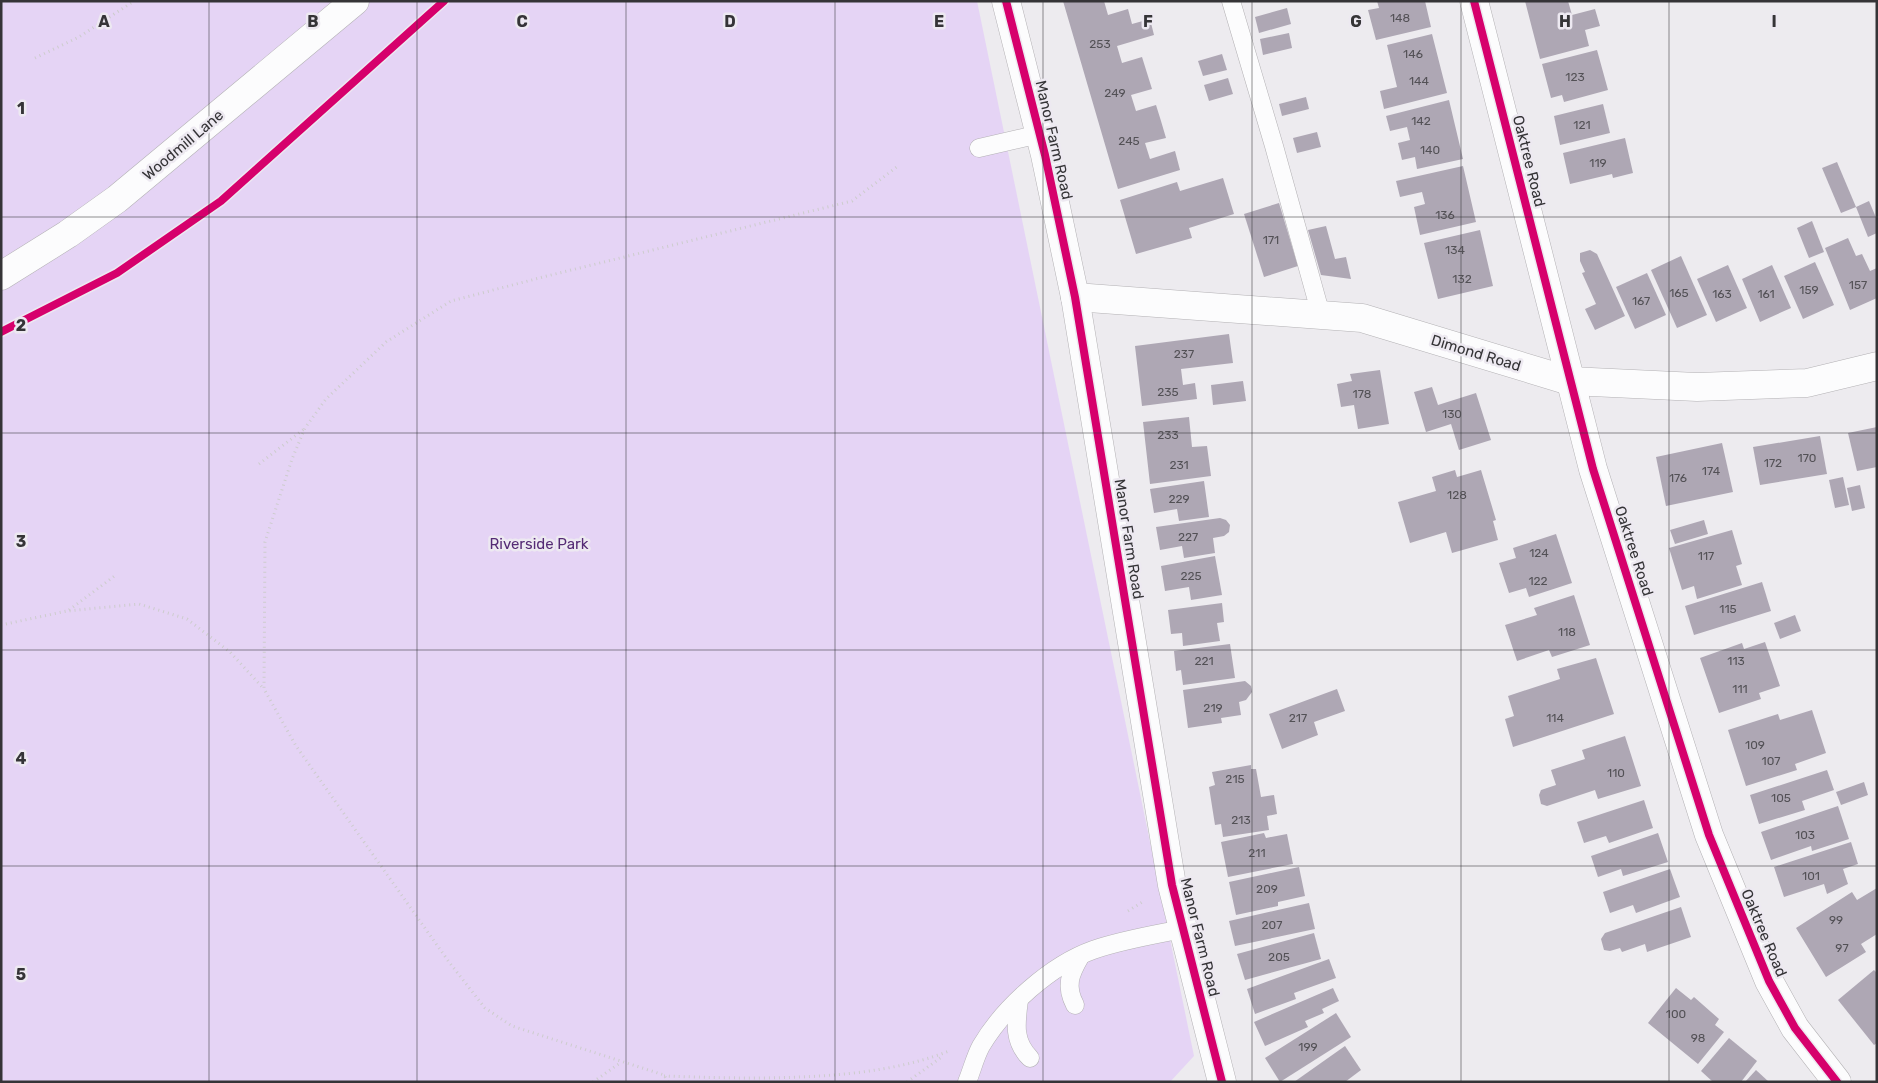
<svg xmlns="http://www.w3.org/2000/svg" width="1878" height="1083" viewBox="0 0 1878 1083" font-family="Rubik,sans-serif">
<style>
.green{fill:#e5d4f5}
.building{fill:#aea7b4}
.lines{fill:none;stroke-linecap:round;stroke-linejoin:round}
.service-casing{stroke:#b3b1b4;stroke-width:19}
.minor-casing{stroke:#b3b1b4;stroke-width:29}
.tertiary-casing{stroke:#b3b1b4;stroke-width:29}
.path{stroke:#cdcccd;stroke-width:3;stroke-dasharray:1 4;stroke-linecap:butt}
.service{stroke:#fcfcfd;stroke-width:18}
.minor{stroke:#fcfcfd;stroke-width:28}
.tertiary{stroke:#fcfcfd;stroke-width:28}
.cycleway-casing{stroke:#ede9f1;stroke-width:11}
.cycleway{stroke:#d6006c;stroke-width:8}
.grid{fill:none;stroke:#353437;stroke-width:1;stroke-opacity:0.55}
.labels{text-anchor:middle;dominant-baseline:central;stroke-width:5;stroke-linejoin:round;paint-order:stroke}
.number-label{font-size:12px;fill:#535156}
.street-label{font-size:15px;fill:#353437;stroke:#ede9f1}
.park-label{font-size:15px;fill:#552b75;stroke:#ede9f1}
.grid-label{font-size:16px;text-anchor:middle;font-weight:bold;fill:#353437;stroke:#ede9f1;stroke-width:5;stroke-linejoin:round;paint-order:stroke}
</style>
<rect width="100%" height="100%" fill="#edebef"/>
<!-- green -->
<path class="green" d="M1 1H977L1194 1056 1170 1082H1Z"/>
<!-- building -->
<g class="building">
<path d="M1063 1H1104L1108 15 1128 9 1132 24 1150 19 1154 35 1117 46 1122 63 1142 57 1152 89 1131 95 1136 111 1156 105 1161 121 1166 138 1145 143 1150 159 1175 151 1180 170 1118 189Z"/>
<path d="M1377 1H1425L1431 27 1376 40 1368 10 1379 8Z"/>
<path d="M1525 1H1568L1572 15 1595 9 1600 26 1585 30 1589 46 1540 59Z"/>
<path d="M1287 8 1291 24 1259 33 1255 17Z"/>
<path d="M1289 33 1292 48 1263 55 1260 39Z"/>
<path d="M1432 34 1447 93 1384 109 1380 91 1397 87 1387 45Z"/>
<path d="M1597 50 1608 90 1564 102 1562 95 1551 98 1542 64Z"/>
<path d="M1222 54 1227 70 1203 76 1198 61Z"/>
<path d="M1228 78 1233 94 1209 101 1204 85Z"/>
<path d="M1306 97 1309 109 1282 116 1279 104Z"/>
<path d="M1449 100 1463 159 1417 169 1415 157 1402 160 1398 143 1410 140 1407 127 1390 131 1386 116Z"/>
<path d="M1603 104 1610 133 1560 145 1554 116Z"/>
<path d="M1317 132 1321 147 1297 153 1293 138Z"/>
<path d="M1625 138 1633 173 1613 178 1612 174 1570 184 1563 153Z"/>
<path d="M1837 162 1856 207 1841 213 1822 168Z"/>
<path d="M1463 166 1476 222 1420 235 1414 207 1425 204 1422 192 1400 197 1396 181Z"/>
<path d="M1223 178 1234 214 1189 228 1192 238 1136 254 1120 200 1177 182 1180 191Z"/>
<path d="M1869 201 1877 220V233L1868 237 1856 207Z"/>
<path d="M1279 203 1298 266 1264 277 1244 214Z"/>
<path d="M1812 221 1824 252 1809 258 1797 228Z"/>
<path d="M1326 226 1335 259 1346 257 1351 279 1321 275 1308 230Z"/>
<path d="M1480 230 1493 286 1438 299 1424 243Z"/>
<path d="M1848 238 1856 256 1862 254 1870 271 1877 268V298L1850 310 1825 248Z"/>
<path d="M1590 250 1597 254 1625 316 1595 330 1585 309 1596 304 1582 273 1585 272 1580 261V253Z"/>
<path d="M1681 256 1707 315 1677 328 1651 270Z"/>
<path d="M1815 262 1834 305 1803 319 1784 276Z"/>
<path d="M1728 265 1747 308 1716 322 1697 279Z"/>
<path d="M1772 265 1791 308 1760 322 1742 279Z"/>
<path d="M1647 273 1666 315 1635 329 1616 287Z"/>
<path d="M1229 334 1233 363 1181 369 1183 385 1195 383 1197 399 1142 406 1135 346Z"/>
<path d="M1380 370 1389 424 1358 429 1354 405 1341 407 1337 384 1352 381 1350 374Z"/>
<path d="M1243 381 1246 401 1213 405 1211 385Z"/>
<path d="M1432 387 1438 405 1476 393 1491 440 1459 450 1451 424 1426 432 1414 392Z"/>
<path d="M1189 417 1192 447 1207 446 1211 476 1150 484 1143 422Z"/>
<path d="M1877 427V467L1857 471 1848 433Z"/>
<path d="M1820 436 1827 474 1760 485 1753 447Z"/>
<path d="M1722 443 1733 492 1666 506 1656 457Z"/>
<path d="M1455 470 1457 477 1481 470 1496 520 1493 521 1498 540 1452 553 1446 532 1410 543 1398 502 1436 491 1432 477Z"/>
<path d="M1843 477 1849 505 1835 508 1829 480Z"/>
<path d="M1204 481 1209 517 1179 521 1177 509 1154 513 1150 489Z"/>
<path d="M1860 485 1865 508 1852 511 1847 488Z"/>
<path d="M1220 518 1226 520 1230 525 1229 532 1224 536 1213 538 1215 553 1184 558 1182 546 1160 550 1156 527Z"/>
<path d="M1704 520 1708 534 1675 544 1670 530Z"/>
<path d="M1732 530 1742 564 1736 566 1742 585 1697 599 1694 586 1682 590 1669 548Z"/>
<path d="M1556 534 1572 583 1529 597 1526 588 1509 593 1499 563 1516 558 1513 548Z"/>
<path d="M1215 556 1222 595 1191 600 1189 587 1165 591 1161 566Z"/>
<path d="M1762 582 1771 611 1694 635 1685 606Z"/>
<path d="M1574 595 1590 645 1552 657 1549 650 1517 661 1505 625 1537 615 1534 608Z"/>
<path d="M1222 603 1224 622 1217 623 1220 641 1183 646 1182 633 1171 634 1168 610Z"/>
<path d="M1795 615 1801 631 1780 639 1774 623Z"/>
<path d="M1765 642 1780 686 1759 693 1761 699 1719 713 1700 658 1742 643 1744 649Z"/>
<path d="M1230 644 1235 678 1183 685 1181 670 1176 671 1174 651Z"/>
<path d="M1596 658 1614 714 1513 747 1505 719 1514 716 1508 696 1560 679 1557 669Z"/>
<path d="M1245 681 1251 686 1252 692 1246 700 1239 702 1241 715 1221 718 1222 723 1188 728 1183 690Z"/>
<path d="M1337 689 1345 711 1314 722 1318 735 1282 749 1269 714Z"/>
<path d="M1812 710 1826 753 1795 764 1797 770 1746 786 1728 730 1778 714 1780 720Z"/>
<path d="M1625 736 1641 786 1598 799 1595 790 1547 806 1541 804 1539 795 1541 790 1556 785 1551 770 1585 759 1582 750Z"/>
<path d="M1251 765V769H1256L1261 797 1274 795 1277 814 1267 816 1269 830 1223 837 1221 824 1215 825 1209 787 1215 785 1212 772Z"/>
<path d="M1827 770 1834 790 1802 801 1805 810 1759 824 1750 795Z"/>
<path d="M1864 782 1868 795 1841 805 1836 792Z"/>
<path d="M1644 800 1653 828 1609 843 1606 836 1584 843 1577 822Z"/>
<path d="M1838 806 1849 839 1812 851 1811 846 1771 860 1761 832Z"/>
<path d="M1264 833 1266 838 1287 834 1293 864 1228 877 1221 842Z"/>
<path d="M1658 833 1668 862 1623 876 1621 869 1598 877 1591 856Z"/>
<path d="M1851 842 1858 864 1843 869 1848 884 1827 894 1824 884 1784 897 1774 867Z"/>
<path d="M1299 867 1305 896 1278 902V906L1236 915 1229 882Z"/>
<path d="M1670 869 1680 897 1636 913 1633 905 1610 913 1603 892Z"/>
<path d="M1877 888V934L1861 944 1866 952 1826 977 1796 928 1852 892 1857 900Z"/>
<path d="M1309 903 1315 929 1235 946 1229 921Z"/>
<path d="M1681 907 1691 937 1647 952 1645 944 1622 952 1620 948 1610 951 1604 950 1601 939 1605 933Z"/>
<path d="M1314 933 1321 959 1245 980 1237 954Z"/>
<path d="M1329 959 1336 978 1294 993 1296 999 1255 1014 1247 989Z"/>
<path d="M1874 970 1877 973V1043L1874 1045 1838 1000Z"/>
<path d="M1333 988 1339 1001 1322 1009 1324 1013 1305 1021 1308 1027 1265 1046 1254 1022Z"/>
<path d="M1676 988 1691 1000 1694 997 1719 1019 1715 1025 1724 1032 1698 1064 1648 1023Z"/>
<path d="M1336 1013 1351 1037 1280 1082 1265 1058Z"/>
<path d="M1729 1038 1757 1061 1741 1082H1713L1701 1071Z"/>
<path d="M1345 1046 1361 1070 1345 1082H1294Z"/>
<path d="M1756 1070 1769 1082H1745Z"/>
</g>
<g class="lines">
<defs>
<g id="service">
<path d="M1231 1 1274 146 1321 315"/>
<path d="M979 148 1040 134"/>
<path d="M1019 1000C1016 1023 1013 1041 1030 1058"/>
<path d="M1075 1005C1065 986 1070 974 1080 957"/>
<path d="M967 1082C972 1070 975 1057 981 1046 1004 1007 1051 965 1093 950 1122 940 1153 935 1183 929"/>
</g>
<g id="minor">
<path d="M1006 1 1045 155 1075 297 1172 885 1222 1082"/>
<path d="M1474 1 1593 469 1709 835 1769 981 1795 1028 1837 1082"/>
<path d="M1075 297 1362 318 1570 381 1697 387 1807 383 1877 366"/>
</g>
<path id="tertiary" d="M1 276 68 234 117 199 355 1"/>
</defs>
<!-- service casing -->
<use href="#service" class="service-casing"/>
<!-- minor casing -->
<use href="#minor" class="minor-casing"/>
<!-- tertiary casing -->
<use href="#tertiary" class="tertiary-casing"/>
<!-- path -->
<g class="path">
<path d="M35 58 79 37 134 1"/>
<path d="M259 464 304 429"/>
<path d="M69 610 116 575"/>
<path d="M1 625 67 611 139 604 187 619 230 652 264 689"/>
<path d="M1128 911 1144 901"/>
<path d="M664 1076C752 1079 869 1083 949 1051"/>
<path d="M593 1082 620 1063"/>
<path d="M668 1082 664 1075 512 1026 485 1008 449 962 296 746 264 689 265 542 292 459 305 428 326 399 386 342 451 301 547 276 852 201 898 166"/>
<path d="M907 1082 943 1056"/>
</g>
<!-- service -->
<use href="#service" class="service"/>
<!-- minor -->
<use href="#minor" class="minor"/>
<!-- tertiary -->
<use href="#tertiary" class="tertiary"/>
<defs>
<g id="cycleway">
<path d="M1006 1 1045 155 1075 297 1172 885 1222 1082"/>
<path d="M1474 1 1593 469 1709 835 1769 981 1795 1028 1837 1082"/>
<path d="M1 332 117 273 221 201 444 1"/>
</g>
</defs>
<!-- cycleway casing -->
<use href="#cycleway" class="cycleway-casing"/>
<!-- cycleway -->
<use href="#cycleway" class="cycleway"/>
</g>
<!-- grid -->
<path class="grid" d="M209 1V1082M417 1V1082M626 1V1082M835 1V1082M1043 1V1082M1252 1V1082M1461 1V1082M1669 1V1082M1 217H1877M1 433H1877M1 650H1877M1 866H1877"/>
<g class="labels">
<!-- number labels -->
<g class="number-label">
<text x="1400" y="18">148</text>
<text x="1100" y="44">253</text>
<text x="1413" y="54">146</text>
<text x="1575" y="77">123</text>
<text x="1419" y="81">144</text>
<text x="1115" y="93">249</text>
<text x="1421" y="121">142</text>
<text x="1582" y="125">121</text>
<text x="1129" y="141">245</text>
<text x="1430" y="150">140</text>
<text x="1598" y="163">119</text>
<text x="1445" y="215">136</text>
<text x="1271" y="240">171</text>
<text x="1455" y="250">134</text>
<text x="1462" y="279">132</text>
<text x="1858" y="285">157</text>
<text x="1809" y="290">159</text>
<text x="1679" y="293">165</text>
<text x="1722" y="294">163</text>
<text x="1766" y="294">161</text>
<text x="1641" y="301">167</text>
<text x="1184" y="354">237</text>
<text x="1168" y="392">235</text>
<text x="1362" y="394">178</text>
<text x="1452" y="414">130</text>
<text x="1168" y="435">233</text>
<text x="1807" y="458">170</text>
<text x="1773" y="463">172</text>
<text x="1179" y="465">231</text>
<text x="1711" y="471">174</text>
<text x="1678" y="478">176</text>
<text x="1457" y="495">128</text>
<text x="1179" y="499">229</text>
<text x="1188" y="537">227</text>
<text x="1539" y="553">124</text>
<text x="1706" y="556">117</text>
<text x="1191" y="576">225</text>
<text x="1538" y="581">122</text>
<text x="1728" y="609">115</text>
<text x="1567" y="632">118</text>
<text x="1204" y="661">221</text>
<text x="1736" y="661">113</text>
<text x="1740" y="689">111</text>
<text x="1213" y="708">219</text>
<text x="1298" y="718">217</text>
<text x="1555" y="718">114</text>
<text x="1755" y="745">109</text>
<text x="1771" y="761">107</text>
<text x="1616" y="773">110</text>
<text x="1235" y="779">215</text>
<text x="1781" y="798">105</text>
<text x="1241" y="820">213</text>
<text x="1805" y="835">103</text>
<text x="1257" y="853">211</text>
<text x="1811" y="876">101</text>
<text x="1267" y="889">209</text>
<text x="1836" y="920">99</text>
<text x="1272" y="925">207</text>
<text x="1842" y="948">97</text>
<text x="1279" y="957">205</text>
<text x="1676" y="1014">100</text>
<text x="1698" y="1038">98</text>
<text x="1308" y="1047">199</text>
</g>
<!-- street labels -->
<g class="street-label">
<text transform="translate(1054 140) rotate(77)">Manor Farm Road</text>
<text transform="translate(183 145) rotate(-40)">Woodmill Lane</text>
<text transform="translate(1529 161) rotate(76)">Oaktree Road</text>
<text transform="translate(1476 353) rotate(17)">Dimond Road</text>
<text transform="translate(1129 539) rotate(81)">Manor Farm Road</text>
<text transform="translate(1634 551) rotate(72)">Oaktree Road</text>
<text transform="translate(1764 933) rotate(67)">Oaktree Road</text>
<text transform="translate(1200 937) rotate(76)">Manor Farm Road</text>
</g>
<!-- park labels -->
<g class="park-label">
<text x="539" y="544">Riverside Park</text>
</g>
</g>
<g class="grid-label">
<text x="104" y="27">A</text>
<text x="313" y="27">B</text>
<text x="522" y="27">C</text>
<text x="730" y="27">D</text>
<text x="939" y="27">E</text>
<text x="1148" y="27">F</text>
<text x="1356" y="27">G</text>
<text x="1565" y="27">H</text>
<text x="1774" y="27">I</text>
<text x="21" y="114">1</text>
<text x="21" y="331">2</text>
<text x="21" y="547">3</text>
<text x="21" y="764">4</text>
<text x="21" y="980">5</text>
</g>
<!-- border -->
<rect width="1878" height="1083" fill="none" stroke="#353437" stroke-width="5"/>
</svg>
